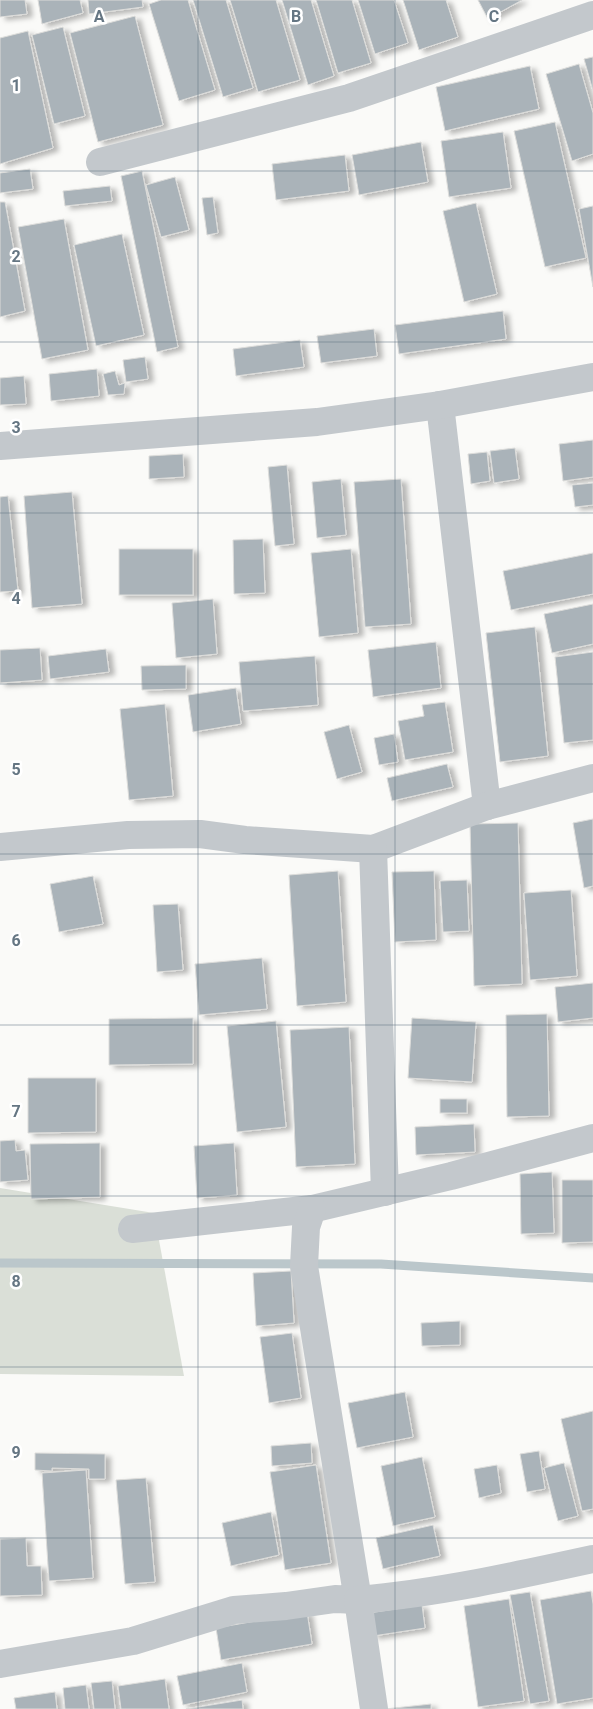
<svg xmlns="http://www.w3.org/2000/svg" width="593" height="1709" viewBox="0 0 593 1709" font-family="Roboto,sans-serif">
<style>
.green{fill:#dadfd7}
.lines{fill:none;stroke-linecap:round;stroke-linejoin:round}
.stream{stroke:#bbc7cb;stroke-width:9}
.building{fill:#aab3b9;stroke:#dcdcda;filter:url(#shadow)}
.street{stroke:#c3c8cc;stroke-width:28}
.grid{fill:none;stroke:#657683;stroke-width:1;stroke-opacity:0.55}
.grid-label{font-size:16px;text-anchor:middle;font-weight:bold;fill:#657683;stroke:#fff;stroke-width:5;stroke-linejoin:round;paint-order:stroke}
</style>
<defs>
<filter id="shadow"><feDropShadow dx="5.5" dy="3" stdDeviation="2.5" flood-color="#0004"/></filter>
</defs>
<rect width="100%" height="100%" fill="#fafaf8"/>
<!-- green -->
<path class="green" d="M0 1188 154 1213 184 1376 0 1374Z"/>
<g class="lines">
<!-- stream -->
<path class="stream" d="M0 1263 381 1264 593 1278"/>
</g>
<!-- building -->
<g class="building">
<path d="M0 0H25L27 14 0 17Z"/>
<path d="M38 0H80L83 13 42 24Z"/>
<path d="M88 0H142L143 7 89 14Z"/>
<path d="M161 0H188L215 90 179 101 149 4Z"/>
<path d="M193 0H226L253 88 223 97Z"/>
<path d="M230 0H276L300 80 258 92Z"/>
<path d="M282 0H311L334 76 308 85Z"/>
<path d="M316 0H352L371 63 338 73Z"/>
<path d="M358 0H394L408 43 375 54Z"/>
<path d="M403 0H446L458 37 419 50Z"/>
<path d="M478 0H522L488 19Z"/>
<path d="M135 16 163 125 98 142 70 33Z"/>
<path d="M63 27 85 116 54 124 32 35Z"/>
<path d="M28 31 53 148 0 164V38Z"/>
<path d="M593 57V91L584 59Z"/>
<path d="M579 64 593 113V154L572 161 546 74Z"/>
<path d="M530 66 539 109 445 131 436 87Z"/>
<path d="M555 122 586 258 545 267 514 131Z"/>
<path d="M503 132 511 188 449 197 441 141Z"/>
<path d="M421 142 428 182 359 195 352 155Z"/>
<path d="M345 155 349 191 276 200 272 164Z"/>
<path d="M30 169 33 189 0 193V173Z"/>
<path d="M142 171 178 347 157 352 121 176Z"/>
<path d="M175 177 189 230 161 237 146 185Z"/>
<path d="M110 186 112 201 65 206 63 191Z"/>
<path d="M213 197 218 233 207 235 202 198Z"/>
<path d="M0 202H5L25 311 0 317Z"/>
<path d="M476 203 497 294 464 302 443 211Z"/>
<path d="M593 206V287L579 209Z"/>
<path d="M64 219 88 350 42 359 18 227Z"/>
<path d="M122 234 144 335 96 346 74 245Z"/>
<path d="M503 311 506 339 399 354 395 325Z"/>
<path d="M374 329 377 356 321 363 317 336Z"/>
<path d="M300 340 304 367 236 376 233 349Z"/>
<path d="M145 357 148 379 126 382 123 360Z"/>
<path d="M97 369 99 396 51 401 49 374Z"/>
<path d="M115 371 119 385 125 383 124 394 108 395 103 374Z"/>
<path d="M24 376 26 404 0 405V378Z"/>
<path d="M593 440V477L563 481 559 444Z"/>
<path d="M515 448 519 479 494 483 490 451Z"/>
<path d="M487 452 490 481 471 484 468 454Z"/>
<path d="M183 454 184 477 149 479V456Z"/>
<path d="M287 465 294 544 275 546 268 467Z"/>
<path d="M341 479 346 535 317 538 312 482Z"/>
<path d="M401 479 411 624 365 627 354 482Z"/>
<path d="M593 483V505L575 507 572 485Z"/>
<path d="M72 492 82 604 32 608 24 496Z"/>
<path d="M8 496 18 591 0 592V497Z"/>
<path d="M263 539 265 593 234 594 233 540Z"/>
<rect x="119" y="549" width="74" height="46"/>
<path d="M351 549 358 633 319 637 311 553Z"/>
<path d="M593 553V594L511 610 503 571Z"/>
<path d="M213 599 217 654 176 658 172 603Z"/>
<path d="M593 604V644L552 653 544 614Z"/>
<path d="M535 627 548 756 500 762 486 633Z"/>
<path d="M436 642 441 688 373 697 368 650Z"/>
<path d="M40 648 42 680 0 683V650Z"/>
<path d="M106 649 109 672 50 679 48 656Z"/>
<path d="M593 652V740L564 743 555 657Z"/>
<path d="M315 656 318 705 243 711 239 662Z"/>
<path d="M186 665V689L142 690 141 666Z"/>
<path d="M236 688 241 724 193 732 188 695Z"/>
<path d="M445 702 453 752 405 760 398 721 424 716 422 705Z"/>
<path d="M165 704 173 796 129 800 120 709Z"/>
<path d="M349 725 362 772 337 779 324 732Z"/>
<path d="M394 734 398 762 379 765 374 738Z"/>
<path d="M447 764 453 787 392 801 387 778Z"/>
<path d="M593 819V886L584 888 573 823Z"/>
<path d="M518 823 522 984 474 986 470 824Z"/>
<path d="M338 871 346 1002 297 1006 289 875Z"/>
<path d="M434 871 436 940 395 942 392 872Z"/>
<path d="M93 876 103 924 59 932 50 884Z"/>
<path d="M467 880 469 931 443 932 440 881Z"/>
<path d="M571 890 577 976 530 980 524 893Z"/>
<path d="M178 904 183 970 157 972 153 905Z"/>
<path d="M262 958 267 1009 199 1015 195 964Z"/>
<path d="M593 983V1018L558 1022 555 987Z"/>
<path d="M547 1014 549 1116 507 1117 506 1015Z"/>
<path d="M193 1018V1064L109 1065V1019Z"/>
<path d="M412 1018 476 1022 472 1082 408 1078Z"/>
<path d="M276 1021 286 1127 237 1132 227 1026Z"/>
<path d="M349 1027 355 1164 296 1167 290 1030Z"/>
<path d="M28 1078H96V1132L28 1133Z"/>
<rect x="440" y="1099" width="27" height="14"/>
<path d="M474 1124 475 1152 416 1155 415 1127Z"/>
<path d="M15 1140 16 1151 25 1150 28 1180 0 1182V1141Z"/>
<path d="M100 1143V1197L31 1199 30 1144Z"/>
<path d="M234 1143 237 1195 197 1198 194 1146Z"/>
<path d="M552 1172 554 1233 521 1234 520 1174Z"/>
<path d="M562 1180H593V1242L562 1243Z"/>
<path d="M291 1271 294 1323 256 1326 253 1273Z"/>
<path d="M460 1321V1345L422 1346 421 1323Z"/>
<path d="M292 1333 301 1398 269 1403 260 1337Z"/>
<path d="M405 1392 413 1437 357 1448 348 1403Z"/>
<path d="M593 1411V1509L582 1511 561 1419Z"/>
<path d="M311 1443 312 1463 272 1466 271 1446Z"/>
<path d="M539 1451 545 1489 527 1492 520 1454Z"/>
<path d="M35 1453 105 1454V1479H89V1469L52 1468V1471L35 1470Z"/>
<path d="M422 1457 435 1517 393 1526 381 1466Z"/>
<path d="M564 1463 578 1516 558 1521 544 1468Z"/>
<path d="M316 1465 331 1563 285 1570 270 1472Z"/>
<path d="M497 1465 501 1493 479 1498 474 1469Z"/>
<path d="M86 1470 93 1578 49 1581 42 1473Z"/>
<path d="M146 1478 155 1582 125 1584 116 1480Z"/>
<path d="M271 1512 279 1555 231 1566 222 1523Z"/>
<path d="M433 1525 440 1556 383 1569 376 1538Z"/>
<path d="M26 1538 27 1566H41L42 1595 0 1596V1539Z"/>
<path d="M591 1591 593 1604V1698L557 1704 540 1600Z"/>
<path d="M530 1592 549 1701 530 1704 510 1595Z"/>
<path d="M509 1599 524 1701 478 1707 464 1606Z"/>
<path d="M422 1605 425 1628 373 1636 369 1613Z"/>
<path d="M307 1612 312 1644 221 1660 216 1628Z"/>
<path d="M242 1663 247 1692 183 1705 177 1676Z"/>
<path d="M165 1679 169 1709H121L118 1686Z"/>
<path d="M112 1681 115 1709H94L91 1683Z"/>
<path d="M86 1685 89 1709H65L63 1688Z"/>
<path d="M55 1692 57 1709H16L14 1698Z"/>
<path d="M242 1700 243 1709H186Z"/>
<path d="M431 1704V1709H385Z"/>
</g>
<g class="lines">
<!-- street -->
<g class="street">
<path d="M100 162 349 98 593 15"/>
<path d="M440 405 487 806"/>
<path d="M0 446 317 422 440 405 593 377"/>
<path d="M0 847 128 835 200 834 245 840 373 849 487 806 593 778"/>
<path d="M373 849 385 1192"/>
<path d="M132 1229 312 1209 451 1176 593 1138"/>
<path d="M0 1664 133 1641 234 1610 286 1606 335 1599 358 1600 304 1266 306 1227 312 1209"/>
<path d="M374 1709 358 1600C437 1593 515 1576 593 1559"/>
</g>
</g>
<!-- grid -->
<path class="grid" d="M198 0V1709M395 0V1709M0 171H593M0 342H593M0 513H593M0 684H593M0 854H593M0 1025H593M0 1196H593M0 1367H593M0 1538H593"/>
<g class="grid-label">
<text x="99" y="22">A</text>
<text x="296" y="22">B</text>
<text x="494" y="22">C</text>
<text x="16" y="91">1</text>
<text x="16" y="262">2</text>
<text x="16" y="433">3</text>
<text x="16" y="604">4</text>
<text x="16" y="775">5</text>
<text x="16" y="946">6</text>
<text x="16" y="1117">7</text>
<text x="16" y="1287">8</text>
<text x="16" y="1458">9</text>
</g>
</svg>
